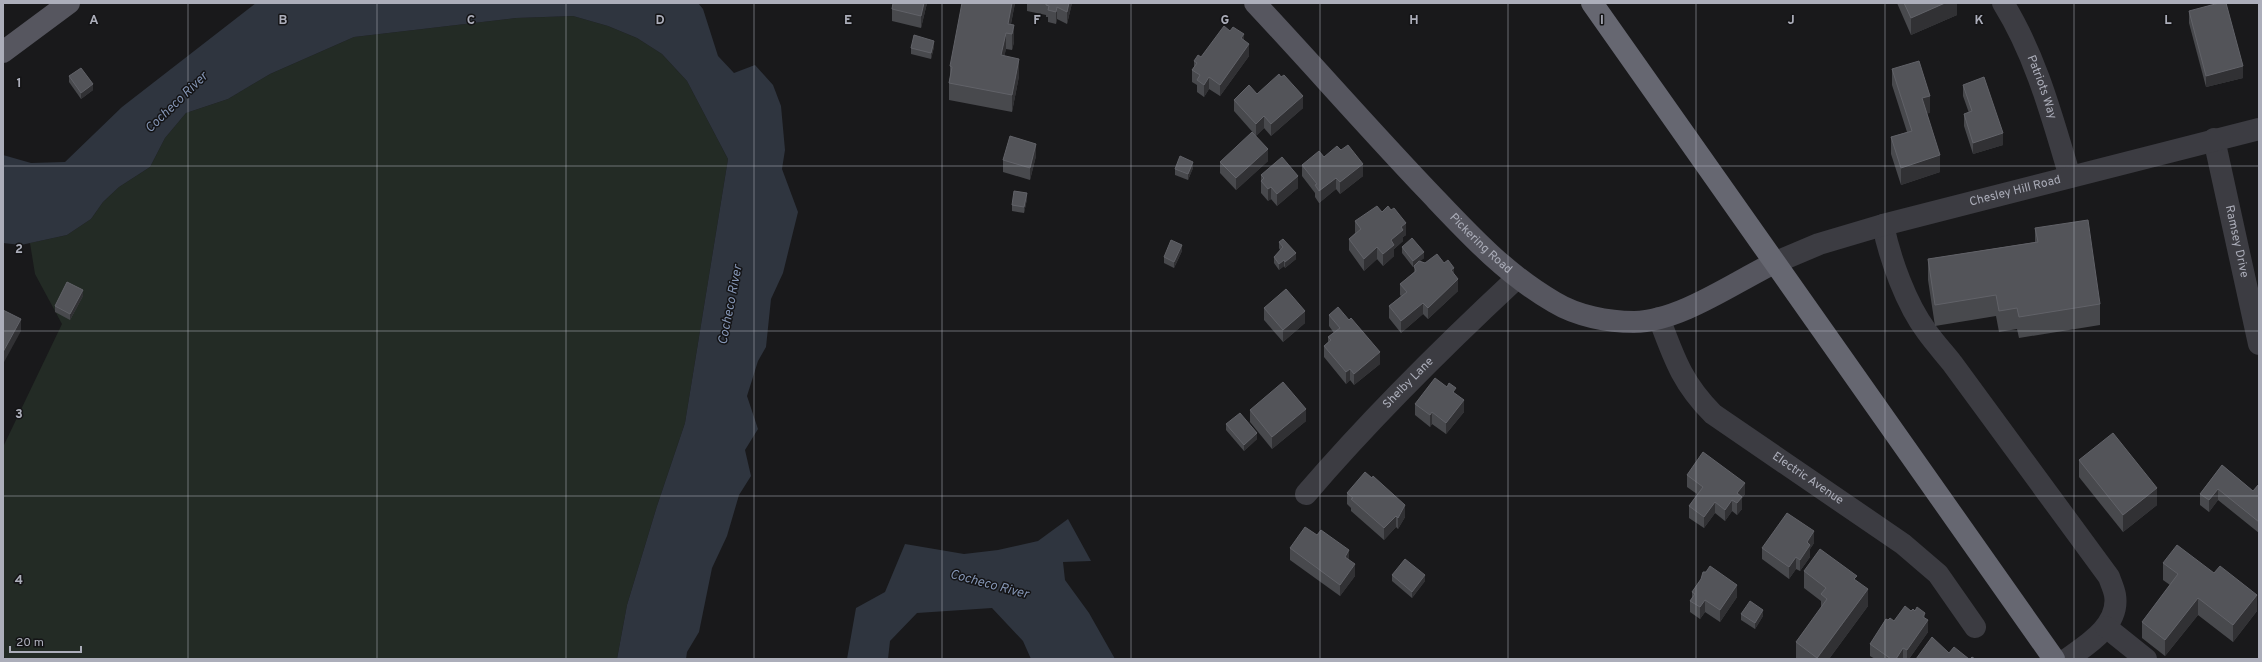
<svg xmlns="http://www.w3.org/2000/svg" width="2262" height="662" viewBox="0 0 2262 662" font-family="Overpass,sans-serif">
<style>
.green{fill:#232b25}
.water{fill:#2f353f}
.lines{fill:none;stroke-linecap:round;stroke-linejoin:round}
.minor{stroke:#3c3c42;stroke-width:22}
.major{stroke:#56565f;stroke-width:22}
.highway{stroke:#666771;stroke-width:22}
.wall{fill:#48494d}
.shaded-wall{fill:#313134}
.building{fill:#535459;stroke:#616268}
.grid{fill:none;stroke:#acaeba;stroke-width:1;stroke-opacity:0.55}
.labels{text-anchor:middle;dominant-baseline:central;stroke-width:3;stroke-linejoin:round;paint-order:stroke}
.street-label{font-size:12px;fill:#acaeba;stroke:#141416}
.water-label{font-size:13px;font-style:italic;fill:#8495b4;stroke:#141416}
.grid-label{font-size:13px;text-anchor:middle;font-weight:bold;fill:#acaeba;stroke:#141416;stroke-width:3;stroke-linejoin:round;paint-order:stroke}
</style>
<rect width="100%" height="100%" fill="#19191b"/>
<!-- green -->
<path class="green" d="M573 16 608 26 637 38 662 54 687 81 728 159 685 423 657 506 627 605 617 659H5L3 653V447L62 324 35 274 30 243 67 235 91 219 103 202 119 187 150 167 165 138 186 113 228 99 270 74 354 37 516 18Z"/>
<!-- water -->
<g class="water">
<path d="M256 3H698L703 9 718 56 734 73 755 65 773 85 781 106 785 150 782 169 798 212 783 273 771 299 766 347 758 361 747 396 758 429 745 450 751 476 739 495 727 536 712 568 699 632 687 652 686 659H617L627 605 657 506 685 423 728 159 687 81 662 54 637 38 608 26 573 16 516 18 354 37 270 74 228 99 186 113 165 138 150 167 119 187 103 202 91 219 67 235 21 245 3 243V155L31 163 65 162 122 107Z"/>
<path d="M1068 519 1091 561 1063 562 1065 580 1089 613 1115 659H1031L1023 641 992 608 917 613 890 641 888 659H847L856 608 885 592 905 544 964 554 998 550 1038 541Z"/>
</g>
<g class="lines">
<!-- minor -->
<g class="minor">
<path id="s1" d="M2003 3C2036 56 2052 117 2070 177"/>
<path id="s2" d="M2214 139 2259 344"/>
<path d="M1883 225C1890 259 1906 304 1927 332 1935 343 1944 353 1952 363L2109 577C2111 583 2114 589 2115 595 2120 625 2087 645 2067 659"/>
<path id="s3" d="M1774 263 1819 244 1883 225 2259 129"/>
<path id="s4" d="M1659 318C1674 358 1682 383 1713 414L1903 544 1938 574 1975 627"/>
<path id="s5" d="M1306 494C1371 418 1444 346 1517 278"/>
<path d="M2106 627 2146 659"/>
</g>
<!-- major -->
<g class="major">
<path id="s6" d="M1255 3C1313 65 1369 129 1428 191 1467 232 1504 273 1554 302 1577 316 1608 322 1634 322 1680 321 1733 283 1774 263"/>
<path d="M3 52 69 3"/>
</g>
<!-- highway -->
<path class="highway" d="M1592 3 2054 659"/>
</g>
<!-- wall -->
<g class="wall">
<path d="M927 3 921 28 892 21V9Z"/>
<path d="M1015 3 1011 24 1014 42 1012 50 1006 49 1004 56 1019 76 1012 112 949 100V83L950 77V66Z"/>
<path d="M1027 3H1072L1067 24 1057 19 1056 24 1048 22V17H1046V15L1027 11Z"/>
<path d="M1897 3H1957V15L1911 35Z"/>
<path d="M2189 11 2243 78 2206 87 2189 23Z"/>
<path d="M1244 40 1249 56 1220 96 1209 89 1204 97 1197 92V85L1192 82V70L1194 67V61L1201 57Z"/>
<path d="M934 47 931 59 911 54V48Z"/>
<path d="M1892 69 1930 113H1927L1940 172 1901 185 1891 154V137L1907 132 1892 85Z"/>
<path d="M69 76 93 90 81 99 69 82Z"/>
<path d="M1963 85 2003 145 1973 154 1964 126V114L1969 113 1963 96Z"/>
<path d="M1257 94 1303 108 1271 136 1264 128 1256 136 1234 111V100Z"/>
<path d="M1036 156 1030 180 1003 172V160Z"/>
<path d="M1268 161 1236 190 1220 173V162Z"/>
<path d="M1302 165 1363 176 1340 194 1336 189 1319 203 1315 197V193L1302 176Z"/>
<path d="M1193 168 1188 180 1175 175V169Z"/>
<path d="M1261 175 1298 188 1277 206 1271 199 1268 201 1261 193Z"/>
<path d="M1027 199 1024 213 1012 211V205Z"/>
<path d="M1382 212 1406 235 1403 237V241L1394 249V256L1383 266 1377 259 1364 271 1349 250V239L1355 233V221Z"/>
<path d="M2035 228 2100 304V325L2019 338 2017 329 1999 332 1996 316 1935 326 1928 280V259L2035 242Z"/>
<path d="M1279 242 1296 259 1285 268 1284 266 1279 270 1274 263V257L1280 250 1279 248Z"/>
<path d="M1402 247 1424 258 1420 261 1454 274 1458 291 1428 319 1423 314 1401 333 1389 318V306L1401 296 1400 295V284L1414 272 1415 265 1413 267 1402 253Z"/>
<path d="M1182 251 1174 268 1164 263V257Z"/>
<path d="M83 296 70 320 55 312V306Z"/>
<path d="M1264 308 1305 323 1283 342 1264 320Z"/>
<path d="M1329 315 1380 364 1354 385 1350 380 1346 384 1324 357V346L1328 342V337L1334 333 1329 326Z"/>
<path d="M1456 394 1464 412 1446 434 1432 424 1430 427 1415 415V404Z"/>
<path d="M1250 410 1306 421 1272 449 1250 422Z"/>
<path d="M1226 424 1257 439 1244 451 1226 430Z"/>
<path d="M2079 460 2157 505 2123 532 2079 477Z"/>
<path d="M2222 465 2253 491 2259 484V533L2218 500 2209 512 2200 505V494Z"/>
<path d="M1687 475 1745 494 1742 498V509L1737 515 1732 511 1725 521 1715 513 1704 528 1689 518V506L1697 494 1687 487Z"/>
<path d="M1347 493 1405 517 1398 529 1396 527 1384 540 1351 511V508L1347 504Z"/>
<path d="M1814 543 1810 549V557L1800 571 1796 569 1789 579 1762 559V548Z"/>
<path d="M1290 548 1355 576 1340 596 1290 560Z"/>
<path d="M2163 563 2214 573 2257 611 2233 642 2198 615 2165 656 2142 638V622L2170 585 2163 580Z"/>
<path d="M1804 571 1857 581 1868 606 1829 659H1796V642L1821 608V601L1804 588Z"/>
<path d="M1392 575 1425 581 1412 598 1392 581Z"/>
<path d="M1692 592 1737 597 1720 622 1705 612 1700 619 1690 612V601L1692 597Z"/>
<path d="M1911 611 1925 618 1928 632 1909 659H1875L1870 656V644L1888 620 1894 621Z"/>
<path d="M1741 614 1763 616 1755 629 1741 620Z"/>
</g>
<!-- shaded-wall -->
<g class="shaded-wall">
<path d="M924 3H927L921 28V16Z"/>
<path d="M1012 3H1015L1009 33 1008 24Z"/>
<path d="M1069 3H1072L1067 24V12Z"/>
<path d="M1945 3H1957V15L1911 35V18Z"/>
<path d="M1057 7V19L1056 24V12Z"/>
<path d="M1014 25V42L1012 50V34Z"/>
<path d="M1006 33V49L1001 72V55Z"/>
<path d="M1244 34V46L1241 38Z"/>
<path d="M934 41V47L931 59V53Z"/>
<path d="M1249 44V56L1220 96V85Z"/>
<path d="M1019 59V76L1012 112V95Z"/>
<path d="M2243 66V78L2206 87V76Z"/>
<path d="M1209 77V89L1204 97V85Z"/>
<path d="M93 84V90L81 99V93Z"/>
<path d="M1303 96V108L1271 136V124Z"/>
<path d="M1930 96V113L1922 115V98Z"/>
<path d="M1264 116V128L1256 136V124Z"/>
<path d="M2003 133V145L1973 154V143Z"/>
<path d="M1036 144V156L1030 180V168Z"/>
<path d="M1268 149V161L1236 190V178Z"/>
<path d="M1940 155V172L1901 185V168Z"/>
<path d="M1193 162V168L1188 180V174Z"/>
<path d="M1363 164V176L1340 194V182Z"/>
<path d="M1298 176V188L1277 206V194Z"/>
<path d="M1336 178V189L1319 203V191Z"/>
<path d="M1271 187V199L1268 201V189Z"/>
<path d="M1027 193V199L1024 213V207Z"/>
<path d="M1406 223V235L1403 237V241L1394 249V256L1383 266V254L1391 240 1401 227Z"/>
<path d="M1182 245V251L1174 268V262Z"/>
<path d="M1377 247V259L1364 271V259Z"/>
<path d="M1424 252V258L1413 267V261Z"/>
<path d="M1296 253V259L1285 268V262Z"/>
<path d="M1284 260V266L1279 270V264Z"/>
<path d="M1454 268V279L1451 270Z"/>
<path d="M1458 279V291L1428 319V308Z"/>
<path d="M83 290V296L70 320V314Z"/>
<path d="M1423 303V314L1401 333V321Z"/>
<path d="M1305 311V323L1283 342V330Z"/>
<path d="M21 319V331L3 364V352Z"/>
<path d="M1380 352V364L1354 385V374Z"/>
<path d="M1350 369V380L1346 384V372Z"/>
<path d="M1464 400V412L1446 434V423Z"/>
<path d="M1306 409V421L1272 449V437Z"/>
<path d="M1432 412V424L1430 427V415Z"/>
<path d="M1257 433V439L1244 451V445Z"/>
<path d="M1745 483V494L1742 498V509L1737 515V493Z"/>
<path d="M2157 488V505L2123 532V515Z"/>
<path d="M2218 489V500L2209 512V500Z"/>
<path d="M1732 500V511L1725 521V510Z"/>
<path d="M1715 502V513L1704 528V517Z"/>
<path d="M1405 505V517L1398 529V518Z"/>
<path d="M1396 516V527L1384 540V528Z"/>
<path d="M1814 531V543L1810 549V557L1800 571V560L1807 542Z"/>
<path d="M1349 550V562L1345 557Z"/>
<path d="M1796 557V569L1789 579V567Z"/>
<path d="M1355 564V576L1340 596V585Z"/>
<path d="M1425 575V581L1412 598V592Z"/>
<path d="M1737 585V597L1720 622V610Z"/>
<path d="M1868 589V606L1829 659H1817Z"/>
<path d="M2257 595V611L2233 642V625Z"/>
<path d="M2198 598V615L2165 656V640Z"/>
<path d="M1705 600V612L1700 619V607Z"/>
<path d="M1763 610V616L1755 629V623Z"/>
<path d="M1925 613V624L1928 620V632L1909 659H1907V650Z"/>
<path d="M1903 648V659H1896Z"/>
</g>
<!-- building -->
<g class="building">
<path d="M893 3H924L921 16 892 9Z"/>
<path d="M962 3H1012L1008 24 1014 25 1012 34 1006 33 1001 55 1019 59 1012 95 949 83 952 67 950 66Z"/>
<path d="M1046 3H1069L1067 12 1057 7 1056 12 1048 10 1049 6 1046 5Z"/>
<path d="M1904 3H1945L1911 18Z"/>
<path d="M2219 3H2226L2243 66 2206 76 2189 11Z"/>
<path d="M1224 26 1230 31 1233 27 1244 34 1241 38 1249 44 1220 85 1209 77 1204 85 1197 80 1200 75 1192 70 1197 63 1194 61 1198 55 1201 57Z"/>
<path d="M914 35 934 41 931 53 911 48Z"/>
<path d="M1919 61 1930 96 1922 98 1940 155 1901 168 1891 137 1912 131 1892 69Z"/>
<path d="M81 68 93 84 81 93 69 76Z"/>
<path d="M1279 74 1281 77 1284 75 1303 96 1271 124 1264 116 1256 124 1234 100 1249 85 1257 94Z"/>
<path d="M1984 77 2003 133 1973 143 1964 114 1972 111 1963 85Z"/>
<path d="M1252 132 1268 149 1236 178 1220 162Z"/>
<path d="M1010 136 1036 144 1030 168 1003 160Z"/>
<path d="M1348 145 1363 164 1340 182 1336 178 1319 191 1315 185 1317 184 1302 165 1319 151 1324 157 1337 146 1341 150Z"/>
<path d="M1180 156 1193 162 1188 174 1175 169Z"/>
<path d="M1282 157 1298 176 1277 194 1271 187 1268 189 1261 181 1264 178 1261 175Z"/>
<path d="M1014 191 1027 193 1024 207 1012 205Z"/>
<path d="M1377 206 1382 212 1388 206 1391 210 1394 208 1406 223 1401 227 1403 230 1391 240 1394 245 1383 254 1377 247 1364 259 1349 239 1361 229 1355 221Z"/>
<path d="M2088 220 2100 304 2019 317 2017 308 1999 311 1996 295 1935 305 1928 259 2038 242 2035 228Z"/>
<path d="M1412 238 1424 252 1413 261 1402 247Z"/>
<path d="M1283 239 1296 253 1285 262 1284 260 1279 264 1274 257 1283 247 1279 242Z"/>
<path d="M1171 240 1182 245 1174 262 1164 257Z"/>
<path d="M1437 254 1444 263 1448 260 1454 268 1451 270 1458 279 1428 308 1423 303 1401 321 1389 306 1407 292 1400 284 1416 271 1414 266 1419 261 1425 263Z"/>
<path d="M67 282 83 290 70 314 55 306Z"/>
<path d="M1286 289 1305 311 1283 330 1264 308Z"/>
<path d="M1338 307 1349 320 1351 318 1380 352 1354 374 1350 369 1346 372 1324 346 1331 340 1328 337 1340 328 1329 315Z"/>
<path d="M3 310 21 319 3 352Z"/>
<path d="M1435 378 1447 387 1449 383 1456 388 1453 392 1464 400 1446 423 1432 412 1430 415 1415 404Z"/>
<path d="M1283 382 1306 409 1272 437 1250 410Z"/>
<path d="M1240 413 1257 433 1244 445 1226 424Z"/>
<path d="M2113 433 2157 488 2123 515 2079 460Z"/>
<path d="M1703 452 1745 483 1737 493 1742 497 1737 503 1732 500 1725 510 1715 502 1704 517 1689 506 1703 487 1687 475Z"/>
<path d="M2222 465 2253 491 2259 484V522L2218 489 2209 500 2200 494Z"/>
<path d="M1365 472 1372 478 1373 476 1405 505 1398 518 1396 516 1384 528 1351 499 1353 498 1347 493Z"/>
<path d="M1787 513 1814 531 1807 542 1810 545 1800 560 1796 557 1789 567 1762 548Z"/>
<path d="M1305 527 1317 535 1321 530 1349 550 1345 557 1355 564 1340 585 1290 548Z"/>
<path d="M2177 545 2214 573 2220 566 2257 595 2233 625 2198 598 2165 640 2142 622 2178 574 2163 563Z"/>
<path d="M1820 549 1857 576 1854 579 1868 589 1817 658 1796 642 1827 599 1821 594 1826 588 1804 571Z"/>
<path d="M1405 559 1425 575 1412 592 1392 575Z"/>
<path d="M1710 566 1737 585 1720 610 1705 600 1700 607 1690 601 1695 594 1692 592 1701 579 1703 572H1706Z"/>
<path d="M1750 601 1763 610 1755 623 1741 614Z"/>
<path d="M1905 606 1911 611 1913 609 1915 611 1917 607 1925 613 1923 617 1928 620 1907 650 1903 648 1896 659H1891L1870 644 1886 619 1888 620 1890 618 1894 621Z"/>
<path d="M1932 637 1949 653 1954 647 1969 659H1916Z"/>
<path d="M1972 657 1975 659H1970Z"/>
</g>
<!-- grid -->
<path class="grid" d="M188 3V659M377 3V659M566 3V659M754 3V659M942 3V659M1131 3V659M1320 3V659M1508 3V659M1696 3V659M1885 3V659M2074 3V659M3 166H2259M3 331H2259M3 496H2259"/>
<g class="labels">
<!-- street labels -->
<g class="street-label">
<text stroke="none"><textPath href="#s1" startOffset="93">Patriots Way</textPath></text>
<text stroke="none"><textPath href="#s3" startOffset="252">Chesley Hill Road</textPath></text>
<text stroke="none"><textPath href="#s2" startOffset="105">Ramsey Drive</textPath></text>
<text stroke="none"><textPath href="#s6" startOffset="330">Pickering Road</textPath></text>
<text stroke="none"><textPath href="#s5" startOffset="151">Shelby Lane</textPath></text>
<text stroke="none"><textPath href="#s4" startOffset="226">Electric Avenue</textPath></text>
</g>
<!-- water labels -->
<g class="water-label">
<text transform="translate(177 103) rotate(-44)">Cocheco River</text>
<text transform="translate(731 305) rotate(-79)">Cocheco River</text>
<text transform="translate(989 585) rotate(15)">Cocheco River</text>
</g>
</g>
<g class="grid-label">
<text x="94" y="24">A</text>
<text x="283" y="24">B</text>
<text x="471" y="24">C</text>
<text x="660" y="24">D</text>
<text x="848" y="24">E</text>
<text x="1037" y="24">F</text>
<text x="1225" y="24">G</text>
<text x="1414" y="24">H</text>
<text x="1602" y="24">I</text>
<text x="1791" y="24">J</text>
<text x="1979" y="24">K</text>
<text x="2168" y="24">L</text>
<text x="19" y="87">1</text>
<text x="19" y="253">2</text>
<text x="19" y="418">3</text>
<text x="19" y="584">4</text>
</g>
<!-- border -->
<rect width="2262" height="662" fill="none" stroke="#acaeba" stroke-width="8"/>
<!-- scale -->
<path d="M10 646v6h71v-6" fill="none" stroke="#acaeba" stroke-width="2"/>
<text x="16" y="646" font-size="12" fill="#acaeba" stroke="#141416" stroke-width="3" paint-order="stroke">20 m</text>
</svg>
